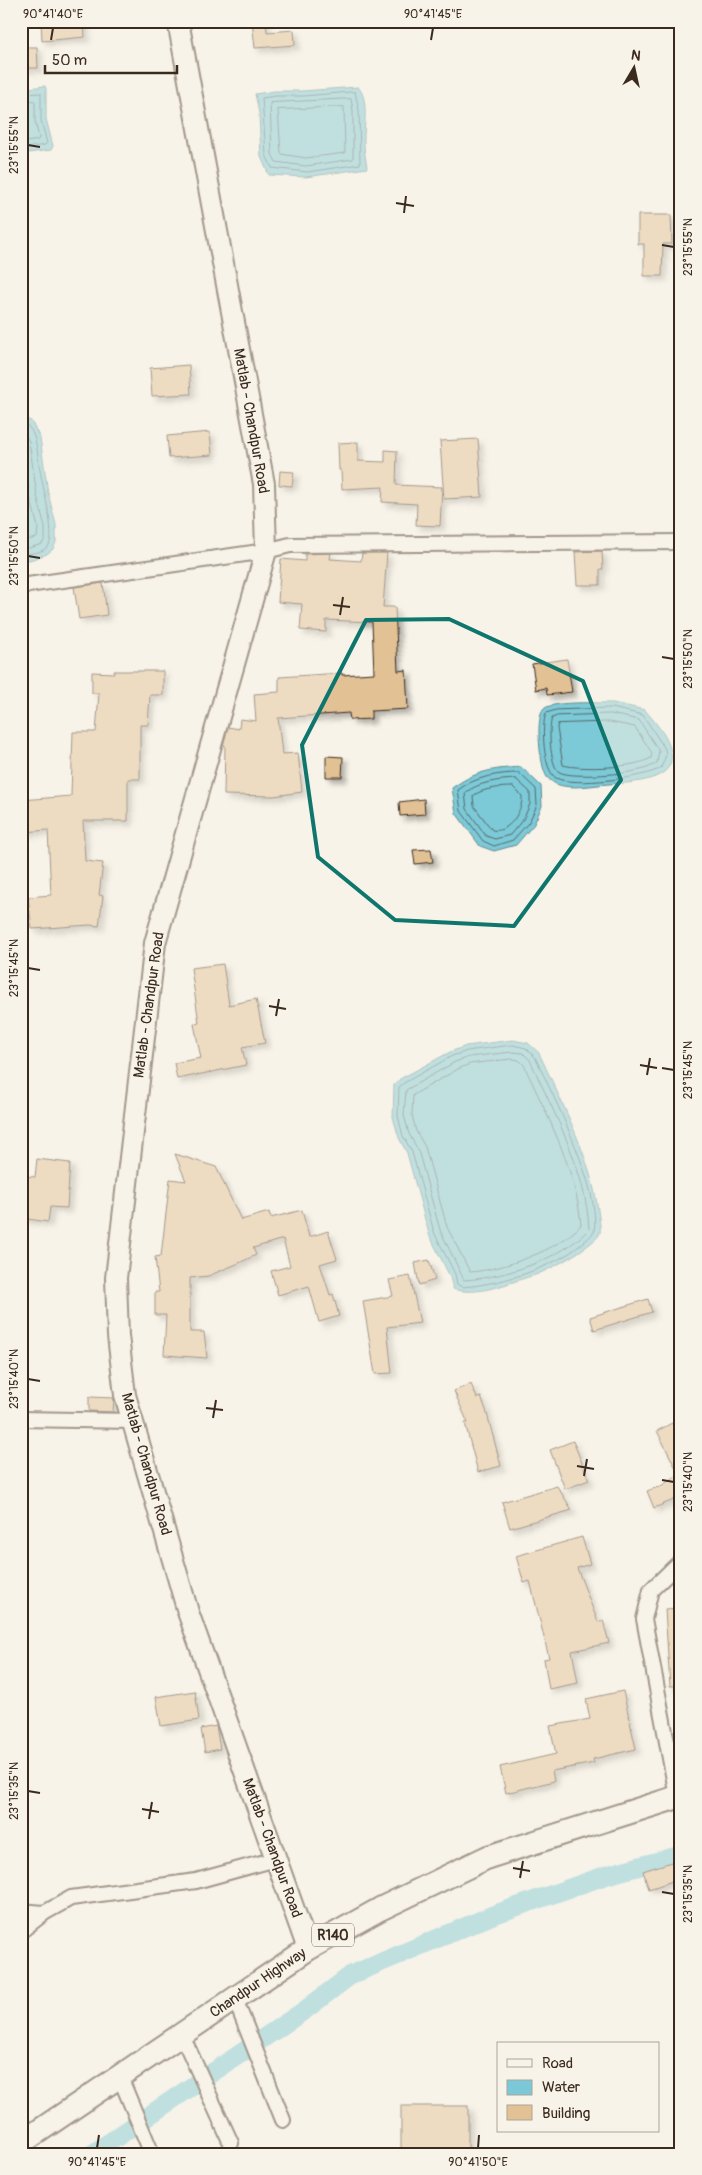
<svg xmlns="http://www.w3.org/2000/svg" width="702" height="2175" viewBox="0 0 702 2175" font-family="Pangolin,sans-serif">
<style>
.water{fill:#7bc9d8;stroke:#61898e}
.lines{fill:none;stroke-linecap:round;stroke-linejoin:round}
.shore{stroke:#556a68;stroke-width:1}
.canal{stroke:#7bc9d8;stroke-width:19}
.building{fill:#e2c295;stroke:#3b2a1e;filter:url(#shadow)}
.minor-casing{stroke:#3b2a1e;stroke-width:18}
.secondary-casing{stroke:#3b2a1e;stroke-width:24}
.primary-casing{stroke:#3b2a1e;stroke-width:26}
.minor{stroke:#f7f3e8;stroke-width:14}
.secondary{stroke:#f7f3e8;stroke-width:20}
.primary{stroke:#f7f3e8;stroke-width:22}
.marked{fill:none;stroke:#0f766e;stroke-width:4;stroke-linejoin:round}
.ticks{fill:none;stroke:#3b2a1e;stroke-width:2}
.labels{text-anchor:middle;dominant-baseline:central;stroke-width:4;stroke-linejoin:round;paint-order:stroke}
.shield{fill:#f7f3e8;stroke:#73665b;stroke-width:1}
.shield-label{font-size:14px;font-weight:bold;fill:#3b2a1e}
.street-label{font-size:15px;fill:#3b2a1e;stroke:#f7f3e8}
.neatline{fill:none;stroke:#3b2a1e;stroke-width:2}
.ticks-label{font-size:12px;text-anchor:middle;fill:#3b2a1e}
</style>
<defs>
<filter id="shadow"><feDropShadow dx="4.5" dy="4.5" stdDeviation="2.5" flood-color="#0004"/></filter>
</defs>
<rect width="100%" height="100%" fill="#f7f3e8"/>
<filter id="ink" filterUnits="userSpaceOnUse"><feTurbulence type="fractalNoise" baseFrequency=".02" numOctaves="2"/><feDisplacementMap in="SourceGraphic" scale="10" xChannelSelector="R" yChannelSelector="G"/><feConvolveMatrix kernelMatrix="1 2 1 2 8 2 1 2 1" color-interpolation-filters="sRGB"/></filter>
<g filter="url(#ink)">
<!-- water -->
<g class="water">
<path d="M45 86 46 89V119L53 146 51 150 21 154V89Z"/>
<path d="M358 87C370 100 363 128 364 144 364 152 366 160 367 168L306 177 269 175 261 157 259 113 255 94 275 91H302Z"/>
<path d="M21 417 31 421 40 438 48 493 56 525V542L53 549 47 554 30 560 21 559Z"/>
<path d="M613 703 645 710C654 721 666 734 670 748 681 782 630 783 609 784 593 785 571 790 556 784 554 783 548 779 547 777 540 768 534 714 545 708 556 701 598 703 613 703Z"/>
<path d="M521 767 541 786 542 806 534 824 516 845 494 851 480 846 456 813 452 788C476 771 491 769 521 767Z"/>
<path d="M513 1040 528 1043 539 1053C563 1106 592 1159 599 1217 599 1222 602 1230 599 1235 591 1247 548 1271 535 1275 510 1282 479 1297 453 1289L450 1277 429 1234 407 1153 399 1138 393 1117 394 1085 400 1079 450 1052 466 1046Z"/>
</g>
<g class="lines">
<!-- shore -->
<g class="shore">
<path d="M355 92 359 110 360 164 307 172 272 168 266 155 262 98 276 96H303Z"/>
<path d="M21 94 41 93V120L47 143 45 145 21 149"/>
<path d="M351 99 353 110V159L306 166 276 162 272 154 270 103Z"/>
<path d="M21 100 35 101V121L39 138 38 140 21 143"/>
<path d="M344 107 345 153 306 158 281 154 278 110Z"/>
<path d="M21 422C38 427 37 455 40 470 42 485 56 534 49 545 44 553 30 554 21 554"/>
<path d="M21 428 29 441 37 496 45 527V539L42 544 29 548H21"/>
<path d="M21 443 30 497 38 527 37 538 21 541"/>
<path d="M612 708 643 715 665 749 666 755 661 768C645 778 573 787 556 778 543 770 541 726 546 713L556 710Z"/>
<path d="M611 714 639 720 659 751 657 763C650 767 643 770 635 771 623 774 566 779 558 771 550 763 548 728 552 718L557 716Z"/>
<path d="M610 722 635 727 652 753 651 758C635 768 581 770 563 765L557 728 558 724Z"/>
<path d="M519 773 536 789 537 805 529 822 513 840 494 846 483 841 461 811 458 790C475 777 498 773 519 773Z"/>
<path d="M516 779 530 792V804L524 818 510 835 495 839 486 836 467 809 465 793C479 782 498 780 516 779Z"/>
<path d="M513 787 522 796C523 810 509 834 492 830L474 806 473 796C483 788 501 787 513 787Z"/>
<path d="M513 1045 526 1048 535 1057C553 1096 602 1191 594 1232 566 1265 504 1284 462 1287L457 1284 455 1274 434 1232 412 1152 403 1136 398 1116 399 1087 404 1083 452 1056 467 1051Z"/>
<path d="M513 1052 523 1053 530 1060C554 1114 586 1169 589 1229 562 1259 503 1278 464 1280L440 1230 418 1150 409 1134 404 1115 406 1090 455 1062 469 1057Z"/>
<path d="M512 1059 519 1060 524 1065C547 1116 576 1168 581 1225 559 1250 502 1270 470 1272L447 1227 425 1147 416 1131 412 1115 413 1095 458 1069 470 1064Z"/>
</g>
<!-- canal -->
<path class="canal" d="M92 2154 305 2010 351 1975 493 1915 607 1875 681 1855"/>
</g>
<!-- building -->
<g class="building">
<path d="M41 21H84L85 37 42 41Z"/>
<path d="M252 21H266L267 32 294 30 295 45 255 48Z"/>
<path d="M21 47H37L38 68H22Z"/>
<path d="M638 215H671L672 244H663L662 276H644V244H638Z"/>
<path d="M189 365 191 394 152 396 150 368Z"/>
<path d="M210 432 212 455 169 458 167 436Z"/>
<path d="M478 439 482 497 444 499 440 441Z"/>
<path d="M358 442V461L385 462V450L397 451 396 485 442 487 440 526 416 525 417 504 382 502 383 487 342 489 341 470H339L338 443Z"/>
<path d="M280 471 294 472 292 486 279 485Z"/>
<path d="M602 551 603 569H600V585H577L575 552Z"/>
<path d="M331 553 330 559 361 561 362 553H387L383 607H395L398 671 406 670 408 709 371 711V719L350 720 349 713 278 718 282 754 298 753 302 792 274 796 224 795 225 745H223L228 727 239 729 240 719 256 721 254 694 279 692V677L342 673V675L374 673 372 622 326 620V632L300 630 302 604 278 602 281 559 305 561V554Z"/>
<path d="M103 583 107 615 79 619 74 587Z"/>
<path d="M567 659 572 692 547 695 546 688 536 690 532 664Z"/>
<path d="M114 671H163V695H150L148 725H140V779H128V821H83L85 861 103 863 99 895 103 896 99 926 90 925 32 929 28 897 51 895 48 830 25 832 22 800 71 796 73 732H96L99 693H92V672L114 673Z"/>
<path d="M326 756 343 757 342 777H326Z"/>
<path d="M424 799 425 814 400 816 399 802Z"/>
<path d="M431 849 433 862 415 864 413 850Z"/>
<path d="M223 964 229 1005 256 999 265 1043 242 1047 246 1065 177 1079 174 1063 201 1058 194 1024 199 1023 191 968Z"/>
<path d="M175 1154 216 1167 241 1220 269 1212 271 1218 302 1210 309 1237 328 1231 337 1259 320 1264 330 1295 333 1294 339 1316 319 1322 309 1286 278 1295 271 1271 290 1266 283 1239 253 1248 256 1255 239 1263 208 1276 190 1278V1332H204L207 1358 164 1355 166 1315H155V1292H159L155 1257 161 1256 170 1179 186 1181Z"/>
<path d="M37 1159 70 1163 67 1208 50 1207 48 1222 21 1218 23 1176 35 1177Z"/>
<path d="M429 1260 435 1280 419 1285 415 1263Z"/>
<path d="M410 1276 420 1323 387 1327 392 1373 375 1374 363 1301 393 1296 389 1280Z"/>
<path d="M648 1299 652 1312 594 1330 590 1317Z"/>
<path d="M471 1384 477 1398 481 1397 486 1410 501 1466 478 1472 465 1423H468L454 1391Z"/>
<path d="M89 1397 114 1398 113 1412 89 1411Z"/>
<path d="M672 1423 681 1439V1497L654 1508 647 1491 661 1486 679 1474 657 1431Z"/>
<path d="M573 1441 589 1480 565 1489 550 1450Z"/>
<path d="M557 1486 572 1510 510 1528 502 1502Z"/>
<path d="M582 1537 590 1564 577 1568 598 1622 603 1620 609 1643 572 1651 578 1683 549 1689 544 1659 549 1658 540 1621 530 1581 524 1583 516 1556Z"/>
<path d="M680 1608 681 1686H670L665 1609Z"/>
<path d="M195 1691 199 1720 161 1726 156 1697Z"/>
<path d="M623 1691 636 1749 593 1759 594 1763 552 1771 554 1781 506 1793 500 1767 556 1754 550 1726 590 1719 586 1699Z"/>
<path d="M216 1726 220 1749 205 1752 201 1729Z"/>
<path d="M681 1859V1878L649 1889 643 1871Z"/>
<rect x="401" y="2106" width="67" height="44"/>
</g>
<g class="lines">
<defs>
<g id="minor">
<path d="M21 586 266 551 290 545 681 542"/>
<path d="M21 1419 132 1421"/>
<path d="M677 1796 644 1619 651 1590 681 1561"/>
<path d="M21 1911 44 1913"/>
<path d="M21 1931 44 1913 71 1898 196 1881 276 1859"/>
<path d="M235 1999 283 2120"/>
<path d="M182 2035 231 2143"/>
<path d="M120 2077 152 2154"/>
</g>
<path id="secondary" d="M178 21 264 484 266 551 155 943 116 1278 118 1336 125 1395 188 1612 308 1949"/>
<path id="primary" d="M21 2143 308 1949 380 1909 488 1857 681 1796"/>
</defs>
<!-- minor casing -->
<use href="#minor" class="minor-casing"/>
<!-- secondary casing -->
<use href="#secondary" class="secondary-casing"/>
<!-- primary casing -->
<use href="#primary" class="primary-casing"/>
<!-- minor -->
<use href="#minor" class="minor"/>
<!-- secondary -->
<use href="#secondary" class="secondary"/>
<!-- primary -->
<use href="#primary" class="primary"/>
</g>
</g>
<!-- marked area -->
<path d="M0 0H702V2175H0ZM449 619 583 681 621 780 514 926 395 920 318 857 302 745 366 620Z" fill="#f7f3e8" fill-opacity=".55" fill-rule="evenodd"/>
<path class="marked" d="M449 619 583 681 621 780 514 926 395 920 318 857 302 745 366 620Z"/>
<!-- ticks -->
<path class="ticks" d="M51 40 53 28M431 40 433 28M28 145 40 147M396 203 414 206M404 213 406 196M662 245 674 247M28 556 40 558M333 605 350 607M340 615 343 597M662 657 674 659M28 968 40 970M269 1006 286 1009M276 1016 279 999M640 1065 657 1068M662 1068 674 1070M647 1075 650 1058M28 1379 40 1381M206 1408 223 1410M213 1418 216 1400M577 1466 594 1469M584 1476 587 1459M662 1480 674 1482M28 1791 40 1793M142 1809 159 1812M149 1819 152 1802M513 1868 530 1871M520 1878 523 1861M662 1892 674 1894M97 2148 99 2135M478 2148 479 2135"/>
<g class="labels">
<!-- shield labels -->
<rect class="shield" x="312" y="1923.5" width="42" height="23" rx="4"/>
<g class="shield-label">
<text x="333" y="1935">R140</text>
</g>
<!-- street labels -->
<g class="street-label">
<text transform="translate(251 421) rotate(80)">Matlab - Chandpur Road</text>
<text transform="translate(149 1005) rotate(-82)">Matlab - Chandpur Road</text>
<text transform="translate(146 1464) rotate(74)">Matlab - Chandpur Road</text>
<text transform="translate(272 1848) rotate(70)">Matlab - Chandpur Road</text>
<text transform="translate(258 1983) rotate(-34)">Chandpur Highway</text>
</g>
</g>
<!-- margin -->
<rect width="702" height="2175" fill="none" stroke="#f7f3e8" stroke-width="55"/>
<!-- legend -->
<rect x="497" y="2042" width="162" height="90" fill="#f7f3e8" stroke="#aca397"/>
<rect x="507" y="2059" width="25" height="8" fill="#f7f3e8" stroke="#aca397"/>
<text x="542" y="2068" font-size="15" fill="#3b2a1e">Road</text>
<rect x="507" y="2080" width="25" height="15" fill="#7bc9d8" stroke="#aca397"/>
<text x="542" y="2092" font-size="15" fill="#3b2a1e">Water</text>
<rect x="507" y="2105" width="25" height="15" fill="#e2c295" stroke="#aca397"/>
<text x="542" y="2118" font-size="15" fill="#3b2a1e">Building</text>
<!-- north arrow -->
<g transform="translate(634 68) rotate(9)" stroke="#f7f3e8" stroke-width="4" paint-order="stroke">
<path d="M0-4L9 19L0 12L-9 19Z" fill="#3b2a1e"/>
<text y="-8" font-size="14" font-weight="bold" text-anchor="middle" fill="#3b2a1e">N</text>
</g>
<!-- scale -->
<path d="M45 65v8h132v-8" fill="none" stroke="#3b2a1e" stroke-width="2.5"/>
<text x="52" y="65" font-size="15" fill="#3b2a1e" stroke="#f7f3e8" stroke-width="4" paint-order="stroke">50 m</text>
<rect x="28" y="28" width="646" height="2120" class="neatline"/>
<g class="ticks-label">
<text x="53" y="18">90°41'40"E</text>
<text x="433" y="18">90°41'45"E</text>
<text transform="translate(14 145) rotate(-90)" y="4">23°15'55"N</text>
<text transform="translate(688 247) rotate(-90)" y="4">23°15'55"N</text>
<text transform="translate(14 556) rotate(-90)" y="4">23°15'50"N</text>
<text transform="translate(688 659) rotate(-90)" y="4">23°15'50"N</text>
<text transform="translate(14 968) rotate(-90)" y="4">23°15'45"N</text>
<text transform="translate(688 1070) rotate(-90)" y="4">23°15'45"N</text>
<text transform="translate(14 1379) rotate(-90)" y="4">23°15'40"N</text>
<text transform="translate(688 1482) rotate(-90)" y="4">23°15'40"N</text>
<text transform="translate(14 1791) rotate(-90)" y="4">23°15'35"N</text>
<text transform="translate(688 1894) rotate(-90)" y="4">23°15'35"N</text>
<text x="97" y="2166">90°41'45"E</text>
<text x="478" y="2166">90°41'50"E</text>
</g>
</svg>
